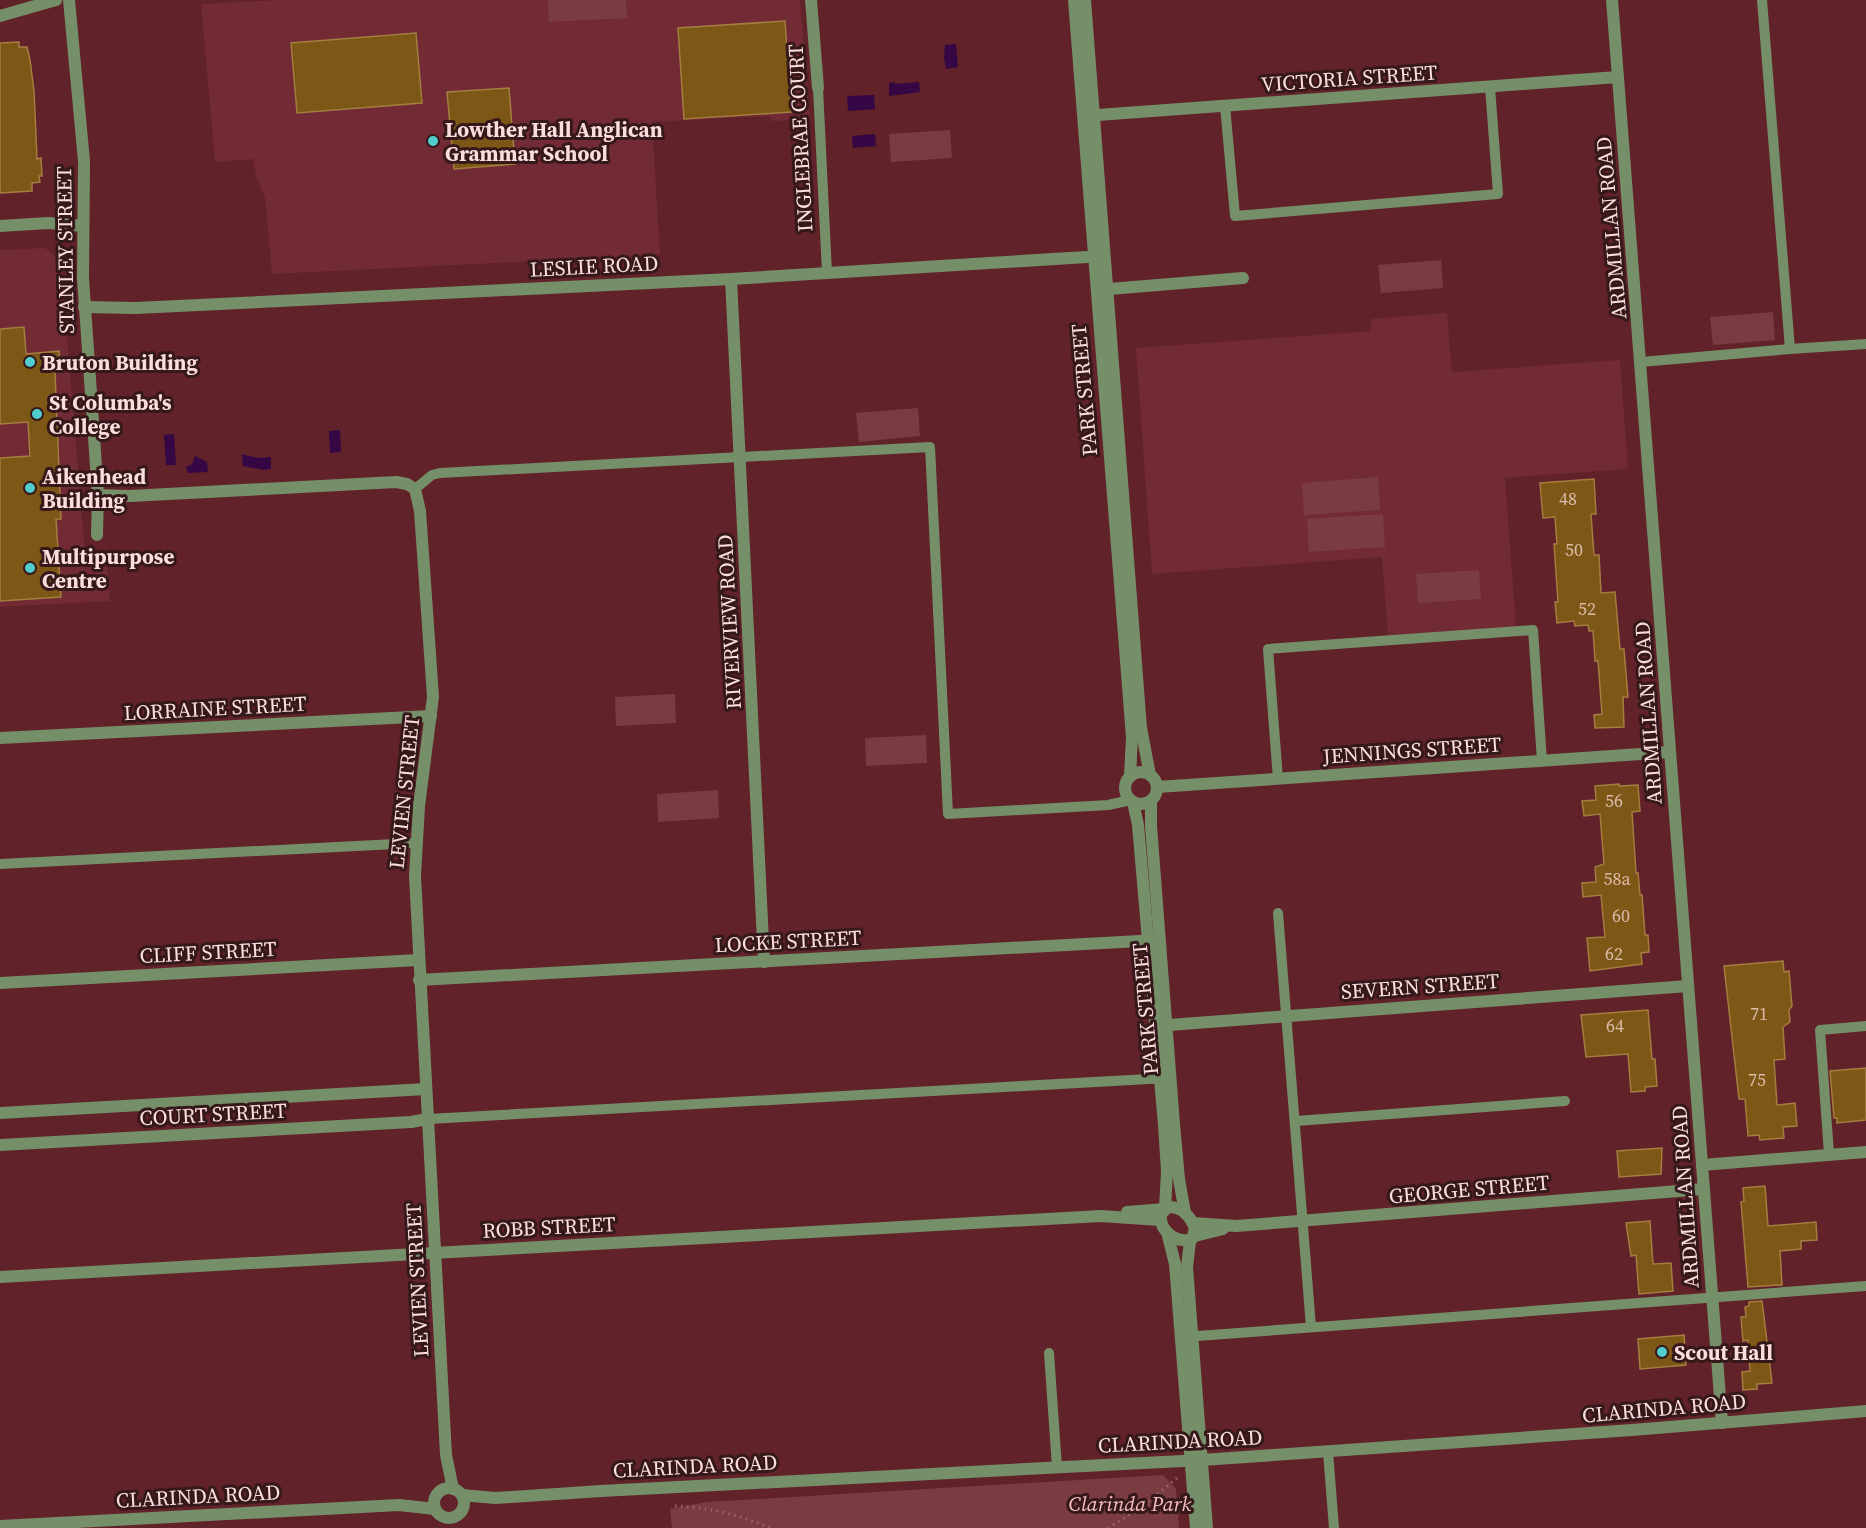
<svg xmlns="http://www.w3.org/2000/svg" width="1866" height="1528" viewBox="0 0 1866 1528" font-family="'Source Serif 4',serif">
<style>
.built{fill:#722b34}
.green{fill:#7a3c41}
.water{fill:#350744}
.building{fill:#7c5716;stroke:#a47d41;stroke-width:1.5}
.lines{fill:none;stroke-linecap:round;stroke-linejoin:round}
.path{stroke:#9a666a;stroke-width:3;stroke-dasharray:1.5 4.5;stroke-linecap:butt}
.service{stroke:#758f69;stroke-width:10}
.minor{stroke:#758f69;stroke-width:12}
.tertiary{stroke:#758f69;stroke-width:12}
.poi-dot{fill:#52cdce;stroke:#34181a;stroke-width:2}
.labels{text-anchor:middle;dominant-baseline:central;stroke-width:6;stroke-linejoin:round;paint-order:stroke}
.number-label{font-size:18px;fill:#ddbbab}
.street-label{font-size:21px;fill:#fddcdd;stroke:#34181a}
.poi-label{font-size:21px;font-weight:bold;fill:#fddcdd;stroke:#34181a;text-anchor:start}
.park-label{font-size:21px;font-style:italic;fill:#f7bdbf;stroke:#34181a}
</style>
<rect width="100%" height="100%" fill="#612229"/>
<!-- built -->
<g class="built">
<path d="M280 0H800L810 120 772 121 770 116 652 122 660 255 272 274 265 197 256 176 253 159 215 162 201 4Z"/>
<path d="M45 248 61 262 86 566 107 567 110 601 0 607V250Z"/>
<path d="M1447 313 1452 372 1620 360 1628 469 1505 478 1516 627 1388 636 1382 557 1152 574 1136 348 1371 331V319Z"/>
</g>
<!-- green -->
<g class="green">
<path d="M548 0H626L627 18 549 22Z"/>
<path d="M950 130 952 158 891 162 889 134Z"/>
<path d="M1441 260 1443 288 1381 293 1378 265Z"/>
<path d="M1773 312 1775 340 1713 345 1710 317Z"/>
<path d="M918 408 920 436 859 442 856 413Z"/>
<path d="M1378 477 1380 510 1304 515 1302 483Z"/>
<path d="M1383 514 1385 547 1309 552 1307 519Z"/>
<path d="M1479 570 1481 599 1418 603 1416 574Z"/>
<path d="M675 694 676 723 616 726 615 697Z"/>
<path d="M926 735 927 763 866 766 865 738Z"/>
<path d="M718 790 719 818 658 822 657 794Z"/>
<path d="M1163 1475 1176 1489 1179 1528H672L670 1509 707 1502Z"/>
</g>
<!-- water -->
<g class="water">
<path d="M956 44 958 67 946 69 944 58 945 45Z"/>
<path d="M895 82V84L919 82 920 92 889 96V83Z"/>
<path d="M874 95 875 109 848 111 847 96Z"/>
<path d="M875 134 876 146 853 148 852 136Z"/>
<path d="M340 430 341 452 330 453 329 431Z"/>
<path d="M174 434 176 465H166L164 435Z"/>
<path d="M242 454 257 458 271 457V469L264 470 243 466Z"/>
<path d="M195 456 207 462 208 472 188 473 186 467 192 464Z"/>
</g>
<!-- building -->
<g class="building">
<path d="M785 21 791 112 684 119 678 28Z"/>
<path d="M416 33 422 103 297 113 291 43Z"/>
<path d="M19 42V47H27L30 60 34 91 37 159 41 158 42 176H39L40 182 32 183V191L0 193V43Z"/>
<path d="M509 88 515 164 454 169 447 92Z"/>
<path d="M24 327 26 354 59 351 60 371 55 372 61 519H56L61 597 0 601V458L30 456 28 422 0 424V329Z"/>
<path d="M1594 479 1596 514H1591L1594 555H1599L1601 593 1615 592 1620 649H1624L1628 697H1623L1624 727 1595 728 1594 715 1602 714 1598 661H1595L1593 631H1589L1588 625 1575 626 1574 621 1557 623 1555 602H1558L1554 544H1557L1555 517 1543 518 1540 483Z"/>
<path d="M1619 784V786L1638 785 1640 811 1632 812 1636 873H1638L1640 895H1642L1645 935H1648L1649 952 1641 953 1642 964 1590 971 1587 938 1605 937 1601 895 1583 897 1582 883 1596 882 1595 867 1604 864 1600 814 1584 816 1582 801 1596 800 1595 786Z"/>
<path d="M1783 961 1784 972 1789 971 1792 1006 1789 1010 1790 1022 1783 1027 1785 1059 1774 1060 1777 1105 1795 1103 1797 1126 1783 1127 1784 1138 1760 1140 1759 1135 1748 1136 1745 1099H1739L1724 966Z"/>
<path d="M1648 1010 1652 1059H1655L1657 1086 1645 1087V1091L1631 1092 1628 1054 1586 1057 1581 1015Z"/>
<path d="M1866 1068V1120L1837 1123V1118H1834L1830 1071Z"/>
<path d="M1662 1148 1661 1174 1619 1177 1617 1151Z"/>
<path d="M1765 1186 1768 1226 1816 1222 1817 1240 1801 1241V1249L1780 1251 1782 1285 1748 1287 1741 1202 1744 1201 1743 1188Z"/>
<path d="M1650 1221 1653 1264 1671 1263 1673 1291 1639 1294 1636 1255 1631 1256 1626 1223Z"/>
<path d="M1762 1301 1772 1383 1757 1384V1389L1743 1390 1742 1372 1750 1371 1748 1340 1743 1341 1741 1317H1746L1745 1307 1749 1306V1302Z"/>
<path d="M1684 1335 1686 1365 1640 1369 1638 1339Z"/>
</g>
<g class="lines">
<!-- path -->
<g class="path">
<path d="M675 1506C707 1507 741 1515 770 1528"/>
<path d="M1108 1528 1139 1509 1177 1478"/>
</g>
<!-- service -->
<g class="service">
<path d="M818 88 827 273"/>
<path d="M1225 106 1235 216 1498 194 1490 87"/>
<path d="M1790 349 1866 344"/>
<path d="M1641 362 1790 349 1762 0"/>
<path d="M415 489 432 475 440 473 930 447 948 814 1108 805 1131 800"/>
<path d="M1278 779 1268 649 1533 630 1542 761"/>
<path d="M0 864 415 843"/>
<path d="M1278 913 1311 1327"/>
<path d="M428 1119 1167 1078"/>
<path d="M1296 1121 1565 1101"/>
<path d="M1829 1154 1820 1030 1866 1026"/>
<path d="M1184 1337 1866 1286"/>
<path d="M1049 1353 1057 1467"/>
<path d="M1328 1452 1334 1528"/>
</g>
<!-- minor -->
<g class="minor">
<path d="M69 0 84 161 83 278 98 495 97 535"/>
<path d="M811 0 818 88"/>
<path d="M1612 0 1722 1423"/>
<path d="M0 16 56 0"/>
<path d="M1084 116 1618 77"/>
<path d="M0 226 48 223 83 226"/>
<path d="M731 279 764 962"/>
<path d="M1097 290 1243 278"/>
<path d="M84 307 136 308 731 279 1103 256"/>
<path d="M98 495 130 496 396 482 407 484 415 489 420 511 433 697 419 806 415 876 446 1455 453 1489"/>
<path d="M0 738 431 716"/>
<path d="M1157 787 1670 752"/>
<path d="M419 980 1158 940"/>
<path d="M0 983 418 960"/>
<path d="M1156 1026 1688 986"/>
<path d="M0 1113 426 1089"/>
<path d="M0 1145 411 1122 428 1119"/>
<path d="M1702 1165 1866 1152"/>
<path d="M1127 1212 1165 1209"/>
<path d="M1193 1223 1236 1226 1704 1189"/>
<path d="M1195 1236 1223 1229"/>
<path d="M0 1277 1100 1216 1160 1220"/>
<circle cx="449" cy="1503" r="15"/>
<path d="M462 1495 495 1498 601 1491 1202 1460 1632 1430 1866 1411"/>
<path d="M0 1526 399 1505 435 1509"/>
</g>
<!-- tertiary -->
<g class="tertiary">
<path d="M1074 0 1132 737 1130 776"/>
<path d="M1085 0 1141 728 1150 775"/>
<circle cx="1141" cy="788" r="16"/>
<path d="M1151 801V826L1174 1124 1179 1179 1185 1213"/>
<path d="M1133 802 1138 825 1164 1125 1167 1171 1165 1208"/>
<path d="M1168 1207C1182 1206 1191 1217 1195 1229L1192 1239C1176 1244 1159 1231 1161 1214Z"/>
<path d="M1167 1232 1175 1264 1196 1528"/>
<path d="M1190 1241 1187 1267 1207 1528"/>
</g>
</g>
<!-- markers -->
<g class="poi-dot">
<circle cx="433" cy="141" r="6"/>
<circle cx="30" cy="362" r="6"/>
<circle cx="37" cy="414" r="6"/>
<circle cx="30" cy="488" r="6"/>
<circle cx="30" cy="568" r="6"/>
<circle cx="1662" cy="1352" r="6"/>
</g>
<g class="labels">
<!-- number labels -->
<g class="number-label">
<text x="1568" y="498">48</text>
<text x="1574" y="549">50</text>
<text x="1587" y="608">52</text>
<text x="1614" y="800">56</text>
<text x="1617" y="878">58a</text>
<text x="1621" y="915">60</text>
<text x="1614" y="953">62</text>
<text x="1759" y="1013">71</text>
<text x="1615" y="1025">64</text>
<text x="1757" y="1079">75</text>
</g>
<!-- street labels -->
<g class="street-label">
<text transform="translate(1349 78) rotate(-4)">VICTORIA STREET</text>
<text transform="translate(800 138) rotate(-93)">INGLEBRAE COURT</text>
<text transform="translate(1611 228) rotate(-95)">ARDMILLAN ROAD</text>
<text transform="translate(65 250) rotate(-91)">STANLEY STREET</text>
<text transform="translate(594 266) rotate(-3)">LESLIE ROAD</text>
<text transform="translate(1084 390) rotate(-95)">PARK STREET</text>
<text transform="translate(729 622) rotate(-93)">RIVERVIEW ROAD</text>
<text transform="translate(215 708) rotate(-3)">LORRAINE STREET</text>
<text transform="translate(1648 713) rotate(-94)">ARDMILLAN ROAD</text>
<text transform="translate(1412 750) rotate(-4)">JENNINGS STREET</text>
<text transform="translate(404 792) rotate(-84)">LEVIEN STREET</text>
<text transform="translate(788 941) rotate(-3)">LOCKE STREET</text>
<text transform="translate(208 952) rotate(-3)">CLIFF STREET</text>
<text transform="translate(1420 986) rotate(-4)">SEVERN STREET</text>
<text transform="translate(1145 1009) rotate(-95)">PARK STREET</text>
<text transform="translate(213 1114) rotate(-3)">COURT STREET</text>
<text transform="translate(1469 1189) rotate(-5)">GEORGE STREET</text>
<text transform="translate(1685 1197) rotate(-94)">ARDMILLAN ROAD</text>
<text transform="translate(549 1227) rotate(-3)">ROBB STREET</text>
<text transform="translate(417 1280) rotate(-93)">LEVIEN STREET</text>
<text transform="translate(1664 1408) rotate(-5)">CLARINDA ROAD</text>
<text transform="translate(1180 1441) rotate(-3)">CLARINDA ROAD</text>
<text transform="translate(695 1466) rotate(-3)">CLARINDA ROAD</text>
<text transform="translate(198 1496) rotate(-3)">CLARINDA ROAD</text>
</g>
<!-- poi labels -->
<g class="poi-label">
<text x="445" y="129">Lowther Hall Anglican<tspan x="445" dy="24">Grammar School</tspan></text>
<text x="42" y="362">Bruton Building</text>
<text x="49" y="402">St Columba's<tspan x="49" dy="24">College</tspan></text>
<text x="42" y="476">Aikenhead<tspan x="42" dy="24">Building</tspan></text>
<text x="42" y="556">Multipurpose<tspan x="42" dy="24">Centre</tspan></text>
<text x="1674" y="1352">Scout Hall</text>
</g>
<!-- park labels -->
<g class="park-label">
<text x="1130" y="1503">Clarinda Park</text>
</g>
</g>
</svg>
